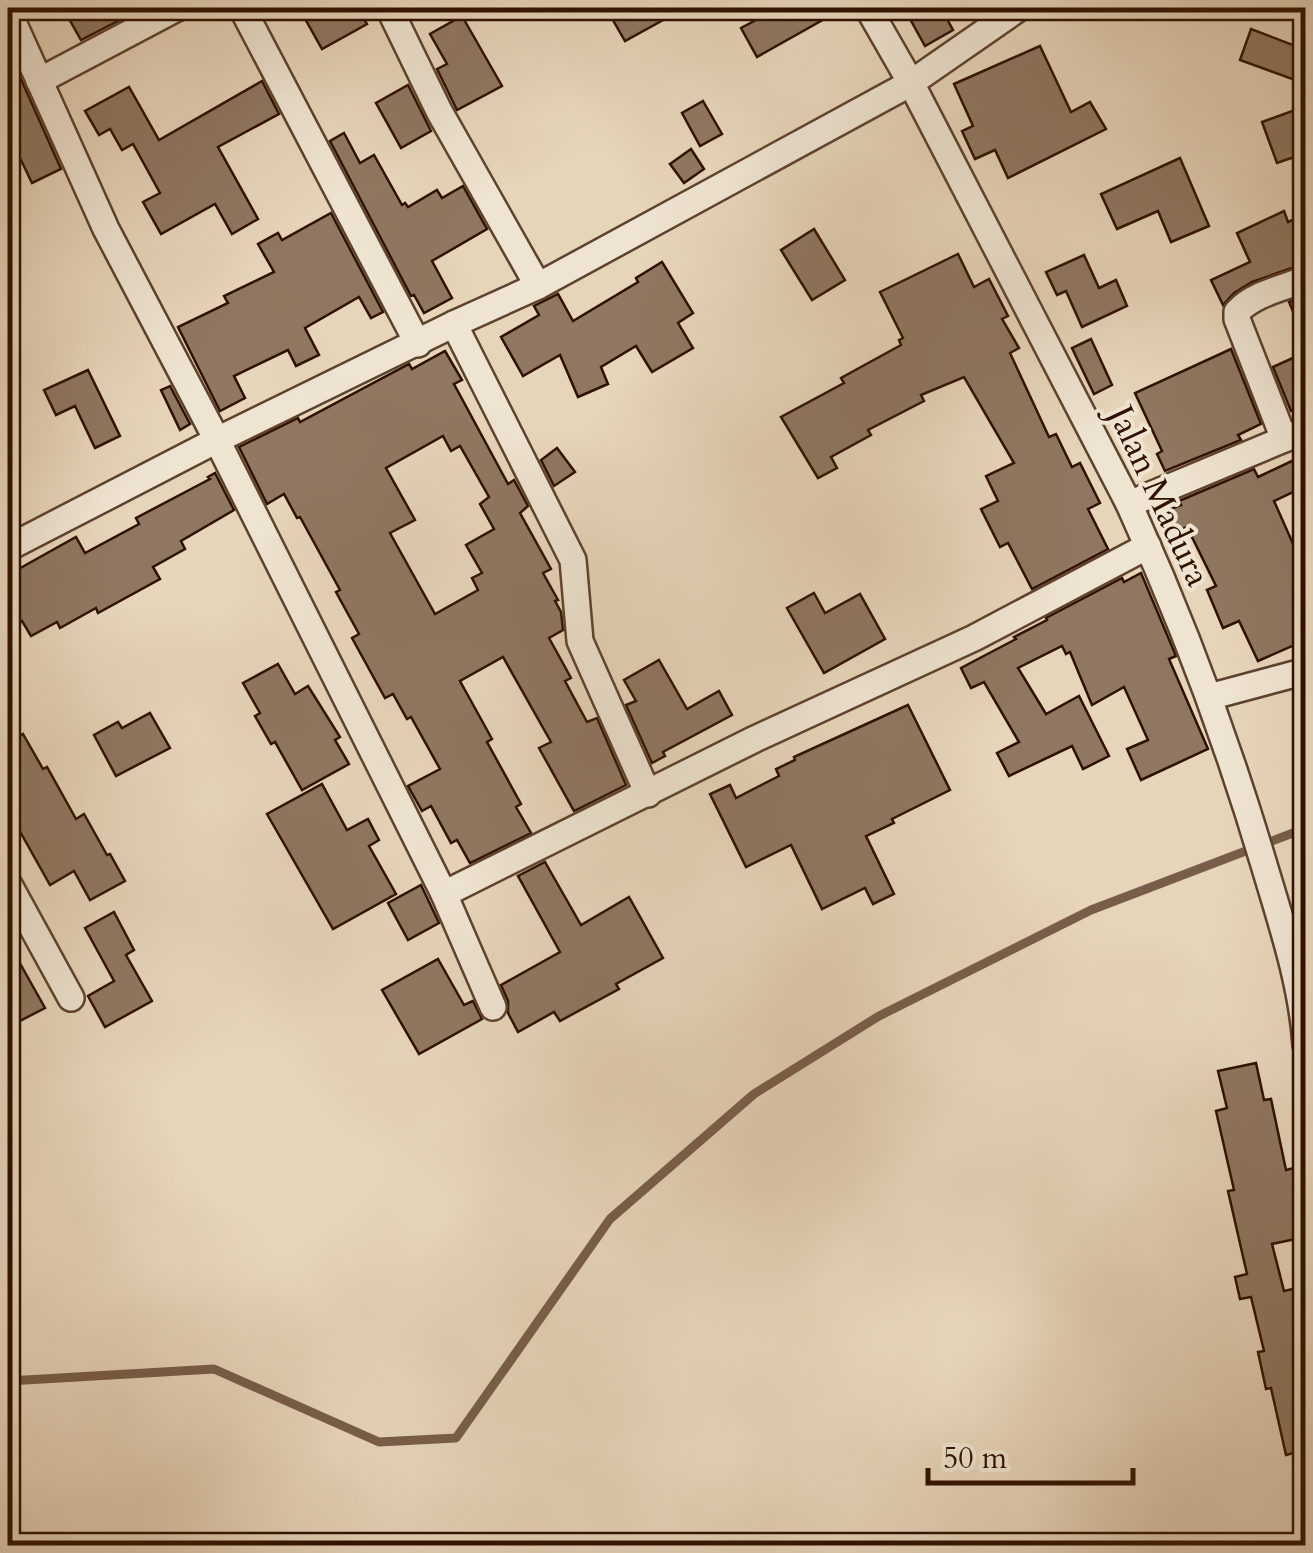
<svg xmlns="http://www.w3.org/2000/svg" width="1313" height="1553" viewBox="0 0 1313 1553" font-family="Cardo,serif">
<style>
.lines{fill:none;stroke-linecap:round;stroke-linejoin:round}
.stream{stroke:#785e4a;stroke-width:9}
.building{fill:#8f7761;stroke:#2f1100;stroke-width:2.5;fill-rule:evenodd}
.street-casing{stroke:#5d422e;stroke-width:30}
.street{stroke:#efe4d2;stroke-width:25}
.labels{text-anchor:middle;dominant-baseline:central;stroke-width:8;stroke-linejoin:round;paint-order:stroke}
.street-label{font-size:35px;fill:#2f1100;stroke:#efe4d2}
</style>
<rect width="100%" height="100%" fill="#e7d5ba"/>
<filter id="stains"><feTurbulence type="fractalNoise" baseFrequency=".002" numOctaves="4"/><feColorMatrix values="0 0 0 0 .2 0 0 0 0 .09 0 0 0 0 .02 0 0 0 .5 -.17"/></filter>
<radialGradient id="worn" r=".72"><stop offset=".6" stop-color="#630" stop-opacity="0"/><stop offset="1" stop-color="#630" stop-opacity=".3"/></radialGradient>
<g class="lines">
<!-- stream -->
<path class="stream" d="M8 1381 214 1369 379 1442 456 1438 610 1219 754 1094 879 1016 1091 910 1306 828"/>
</g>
<!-- building -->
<g class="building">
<path d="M85 8H143L81 40 68 17Z"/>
<path d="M299 8H357L367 24 322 49Z"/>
<path d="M624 8H685L625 41 610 15Z"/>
<path d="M745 8H844L757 57 741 28 754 21Z"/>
<path d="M904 8H941L953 30 925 46Z"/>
<path d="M462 16 502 86 457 110 437 69 447 64 430 34Z"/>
<path d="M1251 29 1306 50V84L1240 60Z"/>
<path d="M1040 46 1071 112 1090 102 1106 129 1008 178 995 150 975 159 962 131 973 126 954 84Z"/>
<path d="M8 50 61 169 32 183 8 133Z"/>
<path d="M262 81 279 114 218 147 258 219 232 234 215 204 161 234 143 202 160 193 133 144 122 150 110 129 99 135 85 111 129 87 159 140Z"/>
<path d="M408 85 431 131 401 148 376 103Z"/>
<path d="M703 101 722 134 700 146 682 113Z"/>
<path d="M1306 106V153L1277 163 1262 122Z"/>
<path d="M344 133 360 163 374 155 402 205 405 203 408 207 437 190 442 198 463 186 487 229 432 261 452 298 424 313 414 295 411 296 330 141Z"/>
<path d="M691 149 704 169 684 183 670 164Z"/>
<path d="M1180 158 1209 226 1171 242 1158 211 1117 229 1101 194Z"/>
<path d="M1284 211 1288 222 1306 214V263L1252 282 1234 293 1223 305 1211 280 1250 262 1237 233Z"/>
<path d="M331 213 383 312 371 318 359 297 305 328 319 355 296 366 288 350 234 376 245 398 220 411 178 327 228 303 224 296 274 272 258 244 278 233 282 240Z"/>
<path d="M814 229 845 280 812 300 781 250Z"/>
<path d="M958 254 974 287 989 279 1008 316 1002 319 1019 348 1010 353 1049 437 1056 434 1072 467 1080 463 1100 503 1088 509 1108 549 1032 589 1008 543 1000 547 981 509 998 501 986 476 1014 463 964 377 921 395 924 401 868 430 871 435 831 457 837 468 818 478 781 417 844 383 841 378 901 345 899 340 903 338 880 292Z"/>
<path d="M1084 255 1099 288 1116 280 1127 306 1082 327 1066 291 1057 295 1046 272Z"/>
<path d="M662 262 693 313 678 323 693 348 652 372 636 346 601 367 608 384 578 397 560 355 523 376 501 337 539 315 534 306 558 294 573 321 638 282 636 278Z"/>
<path d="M1306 296V340H1305L1289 302Z"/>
<path d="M1091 339 1112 385 1094 394 1072 348Z"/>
<path d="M1231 349 1261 424 1238 435 1241 440 1165 471 1157 454 1162 451 1135 393Z"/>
<path d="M445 351 462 380 454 384 508 484 514 480 528 506 520 513 551 569 543 573 558 600 555 601 561 612 563 630 549 638 571 678 565 681 587 722 597 718 626 785 574 811 539 748 551 742 503 657 460 681 492 739 487 742 521 804 516 807 531 833 470 863 457 840 451 843 431 806 422 811 408 786 440 769 411 717 407 719 393 694 385 698 352 638 359 634 336 592 340 590 300 517 297 518 284 494 267 504 239 447 298 418 300 422 409 364 412 369ZM443 436 451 451 460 446 489 497 480 504 494 529 466 545 482 573 472 578 478 590 435 614 390 533 415 520 386 468Z"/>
<path d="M1306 352V404L1291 411 1273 367Z"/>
<path d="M88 370 120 436 95 448 75 406 56 415 44 390Z"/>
<path d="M170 386 190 424 180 430 161 390Z"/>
<path d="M557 448 575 472 554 486 541 460Z"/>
<path d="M1294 460 1306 486 1274 501 1306 573V640L1258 661 1239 621 1223 628 1207 590 1216 586 1187 527 1178 531 1168 510 1181 505 1179 501 1254 469 1258 477Z"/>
<path d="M215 473 234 510 181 541 185 549 153 567 160 579 98 613 96 608 60 628 57 622 31 636 22 621 8 629V575L76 537 85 553 139 524 136 518 210 479 208 477Z"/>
<path d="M1141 573 1176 656 1169 659 1208 749 1141 780 1127 749 1148 740 1124 687 1092 705 1070 652 1066 654 1062 646 1018 668 1046 714 1079 696 1109 756 1083 769 1072 746 1009 776 997 753 1019 742 984 682 971 688 961 668 1016 639 1014 637 1047 620 1046 618 1122 578 1124 582Z"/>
<path d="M814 593 825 613 860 594 885 639 824 673 787 608Z"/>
<path d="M659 660 687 709 719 691 732 715 663 752 665 756 652 763 626 705 636 701 624 680Z"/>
<path d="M278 664 295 694 308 686 340 737 335 740 349 764 302 790 275 742 271 744 255 716 260 713 243 683Z"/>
<path d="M908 705 950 790 892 819 894 823 866 836 894 894 873 904 865 888 822 909 791 845 746 867 710 794 730 785 736 798 779 776 776 769 795 760 794 757Z"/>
<path d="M150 713 170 748 116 776 94 735 118 722 122 728Z"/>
<path d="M23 734 43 769 47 767 76 819 84 814 107 855 110 854 125 881 90 900 74 871 50 885 18 828 8 834V742Z"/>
<path d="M322 784 347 830 368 819 379 840 369 846 396 894 333 929 267 814Z"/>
<path d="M545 862 581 925 629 897 663 958 616 984 619 989 560 1021 554 1012 518 1032 508 1013V1001L501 985 560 952 518 876Z"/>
<path d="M421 885 439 923 408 940 388 903Z"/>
<path d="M114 912 134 950 126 955 152 1001 105 1027 88 996 114 981 85 928Z"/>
<path d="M8 942 45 1008 14 1024 8 1013Z"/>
<path d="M438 959 464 1005 473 1001 482 1019 419 1054 382 990Z"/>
<path d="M1256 1063 1264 1100 1271 1099 1286 1170 1294 1168 1301 1201 1297 1202 1305 1237 1272 1244 1284 1291 1297 1288 1304 1313 1294 1315 1300 1343 1297 1344 1305 1381 1299 1382 1306 1414V1450L1286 1455 1271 1388 1266 1389 1258 1352 1264 1351 1251 1297 1240 1299 1235 1277 1247 1274 1228 1191 1234 1190 1216 1111 1227 1108 1218 1071Z"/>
</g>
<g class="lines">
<defs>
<g id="street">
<path d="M242 8 418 344"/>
<path d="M389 8 439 111 538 286"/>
<path d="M868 8 911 83 1129 504C1183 622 1228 743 1265 868 1282 925 1302 985 1306 1045"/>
<path d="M8 11 106 229 217 440 444 894 493 1007"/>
<path d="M39 81 177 8"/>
<path d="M454 324 573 560 580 641 648 794"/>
<path d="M1284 439 1237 319V312C1253 294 1283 288 1306 279"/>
<path d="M1129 504 1306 430"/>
<path d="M8 548 217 440 454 324 538 286 911 83 1019 8"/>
<path d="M1209 697 1306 671"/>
<path d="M8 883 71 998"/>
<path d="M444 894 755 739 974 638 1148 546"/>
</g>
</defs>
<!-- street casing -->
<use href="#street" class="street-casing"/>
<!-- street -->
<use href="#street" class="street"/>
</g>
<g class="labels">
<!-- street labels -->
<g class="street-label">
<text transform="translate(1159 496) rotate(65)">Jalan Madura</text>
</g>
</g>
<!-- margin -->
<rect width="1313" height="1553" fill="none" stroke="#e7d5ba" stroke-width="40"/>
<rect x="10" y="10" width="1293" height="1533" fill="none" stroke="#2f1100" stroke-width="5"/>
<rect x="20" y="20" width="1273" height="1513" fill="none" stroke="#2f1100" stroke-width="2.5"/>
<!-- scale -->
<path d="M928 1468v15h205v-15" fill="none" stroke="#2f1100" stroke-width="5"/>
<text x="943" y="1468" font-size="30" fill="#2f1100" stroke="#efe4d2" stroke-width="8" paint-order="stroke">50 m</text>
<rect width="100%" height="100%" filter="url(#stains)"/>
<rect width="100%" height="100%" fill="url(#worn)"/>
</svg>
